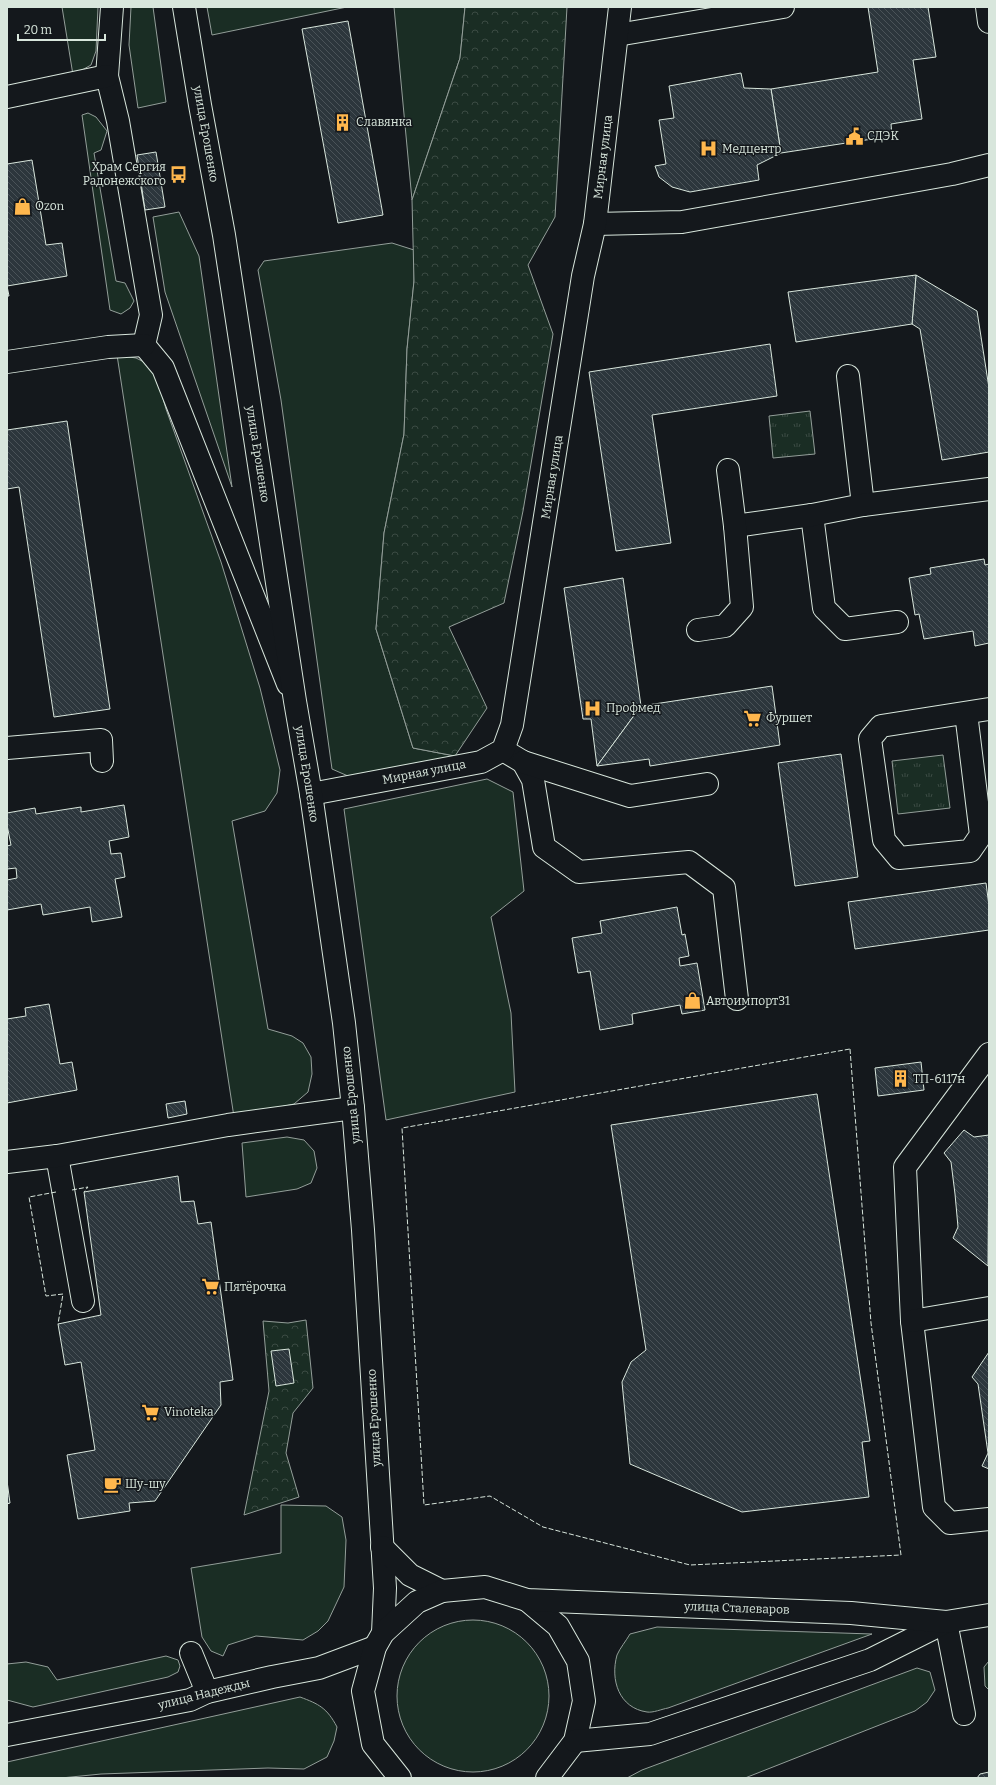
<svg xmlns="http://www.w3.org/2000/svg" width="996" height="1785" viewBox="0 0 996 1785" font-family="Bitter,serif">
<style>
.grass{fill:#1a2d24;stroke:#939e99}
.forest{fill:url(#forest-crowns);stroke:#939e99}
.park{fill:url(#park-tufts);stroke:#939e99}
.building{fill:url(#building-back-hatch);stroke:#d8e6dc}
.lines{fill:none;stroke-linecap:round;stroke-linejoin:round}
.minor-casing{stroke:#d8e6dc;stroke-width:24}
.major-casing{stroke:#d8e6dc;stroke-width:24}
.minor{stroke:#14181c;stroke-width:22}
.major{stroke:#14181c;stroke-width:22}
.fence{stroke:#d8e6dc;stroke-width:1;stroke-dasharray:5 2;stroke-linecap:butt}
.labels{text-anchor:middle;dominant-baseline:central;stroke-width:3;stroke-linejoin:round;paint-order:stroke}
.poi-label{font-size:12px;fill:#d8e6dc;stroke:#14181c;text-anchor:start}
.street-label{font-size:12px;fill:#d8e6dc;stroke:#14181c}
</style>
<defs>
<pattern id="forest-crowns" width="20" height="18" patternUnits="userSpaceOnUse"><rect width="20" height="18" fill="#1a2d24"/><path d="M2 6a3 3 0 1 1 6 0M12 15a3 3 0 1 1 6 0" fill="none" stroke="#3b4b43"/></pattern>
<pattern id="park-tufts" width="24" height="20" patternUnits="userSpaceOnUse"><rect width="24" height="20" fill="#1a2d24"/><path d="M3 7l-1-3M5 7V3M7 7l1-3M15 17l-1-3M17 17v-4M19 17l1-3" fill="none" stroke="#3b4b43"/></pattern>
<pattern id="building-back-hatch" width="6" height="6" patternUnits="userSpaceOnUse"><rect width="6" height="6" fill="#2c363c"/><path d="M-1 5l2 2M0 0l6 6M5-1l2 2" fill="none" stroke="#4a5358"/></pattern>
</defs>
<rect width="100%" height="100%" fill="#14181c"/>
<!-- grass -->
<g class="grass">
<path d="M62 7H98L96 51 91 65 73 75Z"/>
<path d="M131 7H153L166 102 138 108 129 45Z"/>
<path d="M207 7H347L212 35Z"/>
<path d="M394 7H465L460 58 412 200Z"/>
<path d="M88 113 96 117 107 131 101 150 94 153 116 281 125 283 134 301 130 308 121 314 110 310 82 115Z"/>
<path d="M179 212 199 256 232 487 165 292 153 217Z"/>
<path d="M392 243 414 250V281L407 349 404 434 384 533 376 629 413 748 455 756 348 776 332 769 281 400 258 270 264 261Z"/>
<path d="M117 355 136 358 154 367 166 409 221 562 260 688 280 770 277 793 265 811 232 821 268 1029 292 1036 303 1043 311 1057 312 1074 308 1092 294 1104 234 1117Z"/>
<path d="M487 779 513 792 524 891 491 917 511 1013 515 1092 386 1120 344 809Z"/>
<path d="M287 1137 304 1140 314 1151 317 1168 311 1183 297 1189 246 1197 242 1143Z"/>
<path d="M281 1505 326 1506 342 1517 346 1540 344 1587 328 1621 318 1631 303 1640 256 1636 228 1645 223 1656 211 1651 202 1637 191 1568 281 1553Z"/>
<circle cx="473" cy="1696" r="76"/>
<path d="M657 1627 872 1634 668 1708C662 1709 653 1713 647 1712 619 1708 610 1680 617 1655 620 1648 626 1641 630 1634Z"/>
<path d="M166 1656 178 1660 180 1666 178 1672 168 1677 33 1707 7 1700V1664L26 1662 48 1667 57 1680Z"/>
<path d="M989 1661V1690L985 1686 984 1667Z"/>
<path d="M917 1668 930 1672 935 1690 927 1702 915 1711 745 1778H627L642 1770Z"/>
<path d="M300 1697C319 1704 327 1708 337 1727L334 1741 327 1757 304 1769 268 1768 101 1774 61 1778H7V1762Z"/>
</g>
<!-- forest -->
<g class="forest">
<path d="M465 7H567L555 217 528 265 553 334 523 511 504 603 449 627 487 708 455 756 413 748 376 629 384 533 404 434 407 349 414 281 412 200 460 58Z"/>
<path d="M306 1320 313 1388 293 1413 286 1453 299 1497 244 1515 269 1391 263 1321 288 1323Z"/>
</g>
<!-- park -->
<g class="park">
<path d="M810 411 815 454 773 458 769 416Z"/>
<path d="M943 755 950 808 898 814 892 761Z"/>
</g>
<!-- building -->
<g class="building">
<path d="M868 7H928L936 57 913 60 922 119 891 124 892 136 781 153 771 89 878 72Z"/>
<path d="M348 21 383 215 338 223 302 29Z"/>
<path d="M741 73 744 88 771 89 781 153 757 165 759 180 690 192 672 187 659 177 655 166 666 164 659 120 674 118 669 86Z"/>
<path d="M156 152 165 207 145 210 137 155Z"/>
<path d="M32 160 46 245 62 243 67 276 7 286 9 296H7V164Z"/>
<path d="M916 275 977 311 989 388V452L942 460 920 329 912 324Z"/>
<path d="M916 275 912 324 796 342 788 292Z"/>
<path d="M770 344 777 396 652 415 671 543 616 551 589 372Z"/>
<path d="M67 421 110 709 54 717 19 487 7 489V430Z"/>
<path d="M984 559 985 565 989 564V643L975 646 973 631 924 639 919 614 915 615 909 578 931 574 930 568Z"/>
<path d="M623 578 641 706 597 766 591 719H583L564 588Z"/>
<path d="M772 686 780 745 650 766 649 759 597 766 641 706Z"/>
<path d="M841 754 858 877 795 886 778 763Z"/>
<path d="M124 805 129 837 109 841 111 854 121 853 125 877 115 879 122 917 92 922 90 907 43 915 41 904 7 910V880L17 878 16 868 7 869V846L11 845 7 825V813L35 808 36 814 81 807V812Z"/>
<path d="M986 883 989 906V930L855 949 848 902Z"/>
<path d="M677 907 682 935 685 934 689 956 679 958 680 966 697 963 705 1010 682 1014 680 1005 632 1014 633 1024 600 1030 590 971 578 973 572 938 602 933 600 921Z"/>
<path d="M49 1004 60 1064 72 1062 77 1090 7 1103V1019L26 1016 25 1008Z"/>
<path d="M921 1062 924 1090 878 1096 875 1068Z"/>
<path d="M817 1094 870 1441 862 1442 869 1497 742 1512 630 1464 622 1382 631 1362 646 1350 611 1125Z"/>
<path d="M185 1101 187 1114 168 1118 166 1104Z"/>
<path d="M964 1130 974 1137 989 1135 988 1266 953 1238 958 1227 955 1194 951 1162 944 1153Z"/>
<path d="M178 1176 181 1202 194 1201 198 1224 211 1222 233 1380 220 1382 221 1405 155 1501 129 1503 130 1511 78 1519 67 1455 95 1450 81 1362 65 1365 58 1324 101 1315 84 1192Z"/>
<path d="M289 1349 294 1383 276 1386 271 1351Z"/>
<path d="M989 1352V1469L982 1466 988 1453 978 1384 972 1377Z"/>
<path d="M7 1481 10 1503 7 1504Z"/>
<path d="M989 1772V1778H977L980 1774Z"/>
</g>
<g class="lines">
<defs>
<g id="minor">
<path d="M112 7 107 76 118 121 151 315 144 345 163 368 288 684"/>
<path d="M987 7 989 22"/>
<path d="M617 35 783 7"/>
<path d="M7 97 107 76"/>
<path d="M595 224 682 222 952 174 989 165"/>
<path d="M7 362 108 347 144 345"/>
<path d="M848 376 863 505"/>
<path d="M812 515 824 608 845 629 897 622"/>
<path d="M735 526 812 515 863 505 989 489"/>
<path d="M698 630 725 626 742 607 735 526 728 470"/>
<path d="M966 713 981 835 970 851 899 858 884 840 870 739 881 726 989 709"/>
<path d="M7 748 101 740 102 761"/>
<path d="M503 750 523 762 533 780 544 847 579 872 689 862 724 888 737 999"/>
<path d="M523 762 630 796 707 784"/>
<path d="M311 794 481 762 503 750 512 725 583 276 595 224 620 7"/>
<path d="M989 1054 905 1167 912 1321 934 1507 950 1523 989 1519"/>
<path d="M57 1156 83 1301"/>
<path d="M7 1162 57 1156 228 1125 353 1108"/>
<path d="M912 1321 989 1308"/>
<path d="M946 1622 964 1714"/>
<path d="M191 1653 207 1692"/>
</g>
<g id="major">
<path d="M184 7 200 105 224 235 295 701 311 794 344 1023 353 1108 363 1230 385 1588 383 1633"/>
<path d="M382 1547 410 1575 442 1591"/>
<path d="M527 1600 558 1626 578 1661 584 1701 575 1741 547 1778"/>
<path d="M7 1735 190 1700 207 1692 272 1677 319 1668 375 1647"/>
<path d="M575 1741 650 1734 870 1660 946 1622"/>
<path d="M400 1778 373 1744 363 1691 375 1647 383 1633 417 1602 442 1591 485 1587 527 1600 851 1613 946 1622 989 1615"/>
</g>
</defs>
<!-- minor casing -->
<use href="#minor" class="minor-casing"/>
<!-- major casing -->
<use href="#major" class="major-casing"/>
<!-- minor -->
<use href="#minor" class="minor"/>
<!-- major -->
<use href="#major" class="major"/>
<!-- fence -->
<g class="fence">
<path d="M850 1049 871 1323 901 1555 690 1565 543 1527 490 1496 424 1505 402 1128Z"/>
<path d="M72 1190 88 1187 84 1192"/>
<path d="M56 1192 29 1197 46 1296 63 1294 58 1324"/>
</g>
</g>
<!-- icons -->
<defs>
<symbol id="building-bare" viewBox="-9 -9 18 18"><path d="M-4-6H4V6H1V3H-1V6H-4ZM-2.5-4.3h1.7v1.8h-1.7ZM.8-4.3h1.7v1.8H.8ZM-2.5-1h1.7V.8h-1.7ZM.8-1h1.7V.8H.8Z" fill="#ffb74d" stroke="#14181c" stroke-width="2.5" paint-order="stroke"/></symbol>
<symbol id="civic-bare" viewBox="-9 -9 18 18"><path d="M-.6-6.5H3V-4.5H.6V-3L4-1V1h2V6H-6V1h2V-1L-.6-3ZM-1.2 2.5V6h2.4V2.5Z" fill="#ffb74d" stroke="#14181c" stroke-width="2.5" paint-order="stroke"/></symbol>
<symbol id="hospital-bare" viewBox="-9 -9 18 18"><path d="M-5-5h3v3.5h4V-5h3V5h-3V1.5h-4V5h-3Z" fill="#ffb74d" stroke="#14181c" stroke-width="2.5" paint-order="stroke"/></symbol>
<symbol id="bus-bare" viewBox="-9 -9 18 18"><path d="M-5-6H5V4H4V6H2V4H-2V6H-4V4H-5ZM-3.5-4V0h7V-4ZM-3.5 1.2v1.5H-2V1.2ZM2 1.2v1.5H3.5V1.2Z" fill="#ffb74d" stroke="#14181c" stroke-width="2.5" paint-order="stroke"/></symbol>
<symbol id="shop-bare" viewBox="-9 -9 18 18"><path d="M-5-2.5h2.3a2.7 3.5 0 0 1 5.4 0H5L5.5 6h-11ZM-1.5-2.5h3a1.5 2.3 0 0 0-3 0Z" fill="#ffb74d" stroke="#14181c" stroke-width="2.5" paint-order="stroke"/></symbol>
<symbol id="supermarket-bare" viewBox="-9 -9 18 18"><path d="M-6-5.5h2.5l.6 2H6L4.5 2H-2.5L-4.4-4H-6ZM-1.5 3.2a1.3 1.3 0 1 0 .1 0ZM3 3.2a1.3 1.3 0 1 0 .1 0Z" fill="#ffb74d" stroke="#14181c" stroke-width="2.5" paint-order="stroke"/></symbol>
<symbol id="cafe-bare" viewBox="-9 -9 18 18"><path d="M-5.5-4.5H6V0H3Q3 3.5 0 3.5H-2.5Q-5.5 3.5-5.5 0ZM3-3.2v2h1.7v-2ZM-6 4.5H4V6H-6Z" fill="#ffb74d" stroke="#14181c" stroke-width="2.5" paint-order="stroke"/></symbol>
</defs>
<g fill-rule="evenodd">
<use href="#building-bare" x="330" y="110" width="25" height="25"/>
<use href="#civic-bare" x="842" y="124" width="25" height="25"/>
<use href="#hospital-bare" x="696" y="136" width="25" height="25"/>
<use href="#bus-bare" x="166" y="162" width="25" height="25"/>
<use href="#shop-bare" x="10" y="194" width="25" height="25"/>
<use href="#hospital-bare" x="580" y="696" width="25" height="25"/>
<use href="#supermarket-bare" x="740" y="706" width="25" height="25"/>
<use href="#shop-bare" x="680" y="988" width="25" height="25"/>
<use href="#building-bare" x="888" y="1066" width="25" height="25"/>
<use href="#supermarket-bare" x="198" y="1274" width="25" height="25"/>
<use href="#supermarket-bare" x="138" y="1400" width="25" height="25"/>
<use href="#cafe-bare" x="100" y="1472" width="25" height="25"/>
</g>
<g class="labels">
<!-- poi labels -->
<g class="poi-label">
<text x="356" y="122">Славянка</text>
<text x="867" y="136">СДЭК</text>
<text x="722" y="149">Медцентр</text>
<text x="166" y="167" text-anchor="end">Храм Сергия<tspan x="166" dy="14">Радонежского</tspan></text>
<text x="35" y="206">Ozon</text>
<text x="606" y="708">Профмед</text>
<text x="766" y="718">Фуршет</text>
<text x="706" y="1001">Автоимпорт31</text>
<text x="913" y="1079">ТП-6117н</text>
<text x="224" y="1287">Пятёрочка</text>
<text x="164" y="1412">Vinoteka</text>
<text x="125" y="1484">Шу-шу</text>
</g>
<!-- street labels -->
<g class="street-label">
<text transform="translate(206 134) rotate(80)">улица Ерошенко</text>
<text transform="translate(603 157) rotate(-83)">Мирная улица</text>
<text transform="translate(258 454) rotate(81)">улица Ерошенко</text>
<text transform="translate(552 477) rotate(-81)">Мирная улица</text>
<text transform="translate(424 772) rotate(-11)">Мирная улица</text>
<text transform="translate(307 774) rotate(81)">улица Ерошенко</text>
<text transform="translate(351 1095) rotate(-96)">улица Ерошенко</text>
<text transform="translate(374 1418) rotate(-93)">улица Ерошенко</text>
<text transform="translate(737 1608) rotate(2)">улица Сталеваров</text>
<text transform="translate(204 1694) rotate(-14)">улица Надежды</text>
</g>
</g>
<!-- border -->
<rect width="996" height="1785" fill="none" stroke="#d8e6dc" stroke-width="16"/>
<!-- scale -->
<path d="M18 34v6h87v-6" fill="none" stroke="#d8e6dc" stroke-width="2"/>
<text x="24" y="34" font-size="12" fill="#d8e6dc" stroke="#14181c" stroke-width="3" paint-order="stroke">20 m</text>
</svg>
